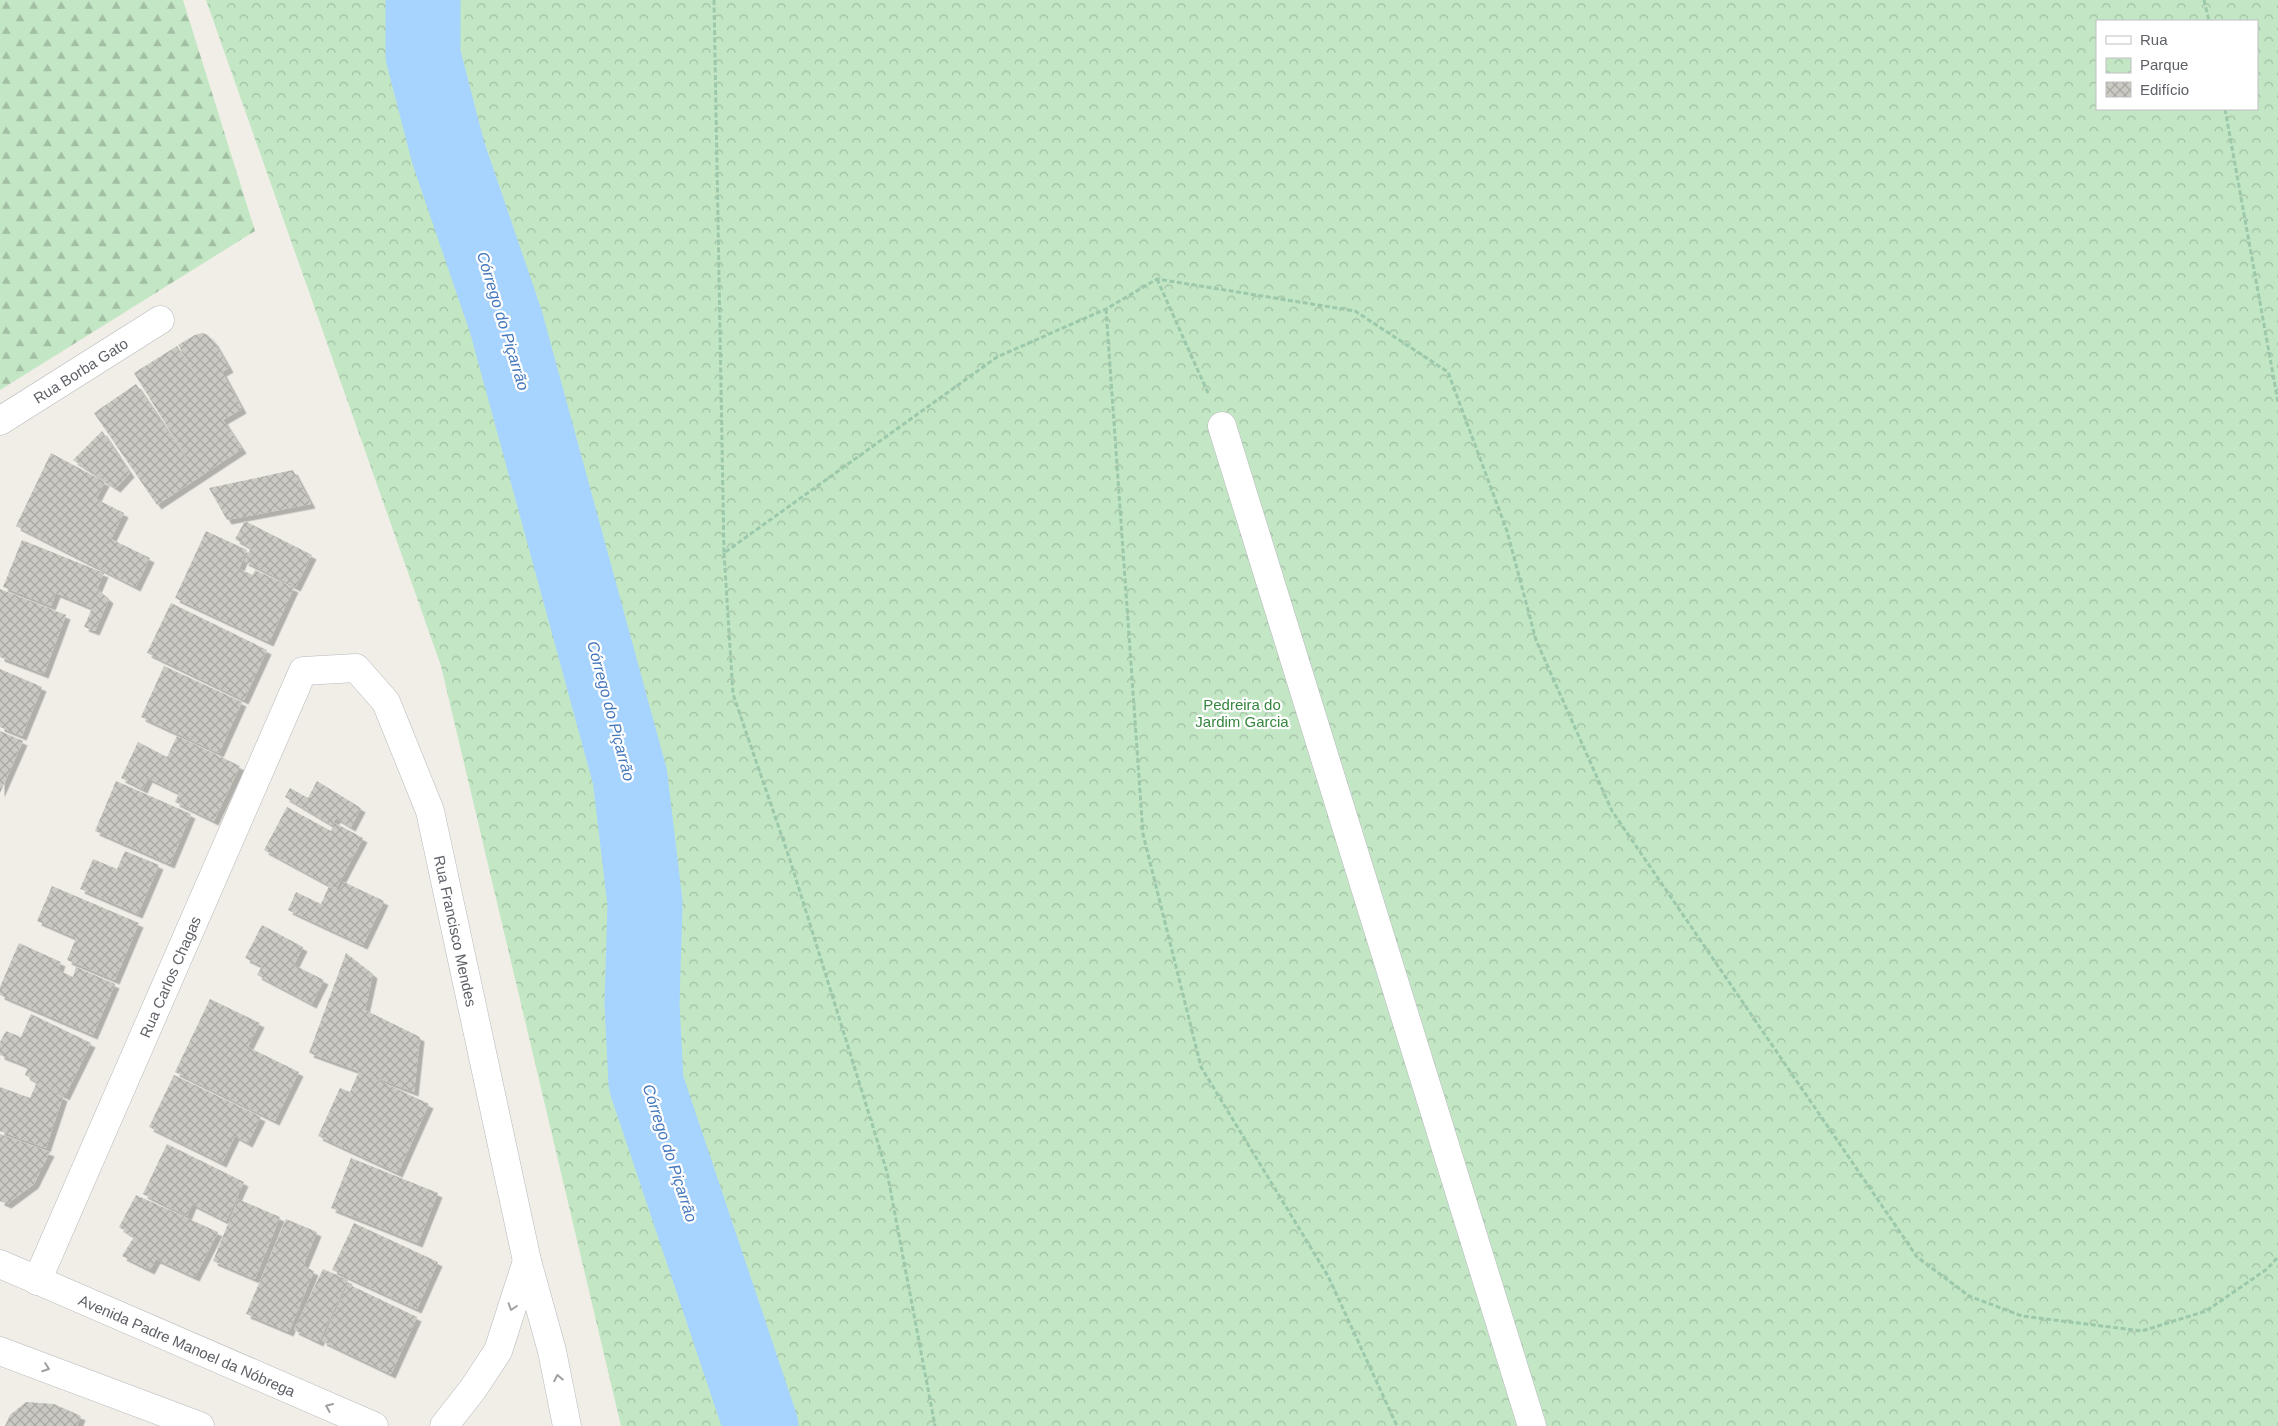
<svg xmlns="http://www.w3.org/2000/svg" width="2278" height="1426" viewBox="0 0 2278 1426" font-family="Arial,sans-serif">
<style>
.forest{fill:url(#forest-firs)}
.park{fill:url(#park-crowns);fill-rule:evenodd}
.lines{fill:none;stroke-linecap:round;stroke-linejoin:round}
.river{stroke:#a7d3ff;stroke-width:75}
.building{fill:url(#building-cross-hatch);filter:url(#shadow)}
.minor-casing{stroke:#b7b8bd;stroke-width:29}
.path{stroke:#9cc8ac;stroke-width:3;stroke-dasharray:5 2.5;stroke-linecap:butt}
.minor{stroke:#fff;stroke-width:28}
.oneway{stroke:#9ea0a4}
.labels{text-anchor:middle;dominant-baseline:central;stroke-width:4.5;stroke-linejoin:round;paint-order:stroke}
.street-label{font-size:15px;fill:#5e6167;stroke:#fff}
.park-label{font-size:15px;fill:#35863e;stroke:#fff}
.water-label{font-size:16px;font-style:italic;fill:#4578bc;stroke:#fff}
</style>
<defs>
<pattern id="forest-firs" width="22" height="20" patternUnits="userSpaceOnUse" patternTransform="scale(1.25)"><rect width="22" height="20" fill="#c3e7c5"/><path d="M5 1l3.5 6h-7zM16 11l3.5 6h-7z" fill="#a2bfa4"/></pattern>
<pattern id="park-crowns" width="20" height="18" patternUnits="userSpaceOnUse" patternTransform="scale(1.25)"><rect width="20" height="18" fill="#c3e7c5"/><path d="M2 6a3 3 0 1 1 6 0M12 15a3 3 0 1 1 6 0" fill="none" stroke="#a2bfa4"/></pattern>
<pattern id="building-cross-hatch" width="8" height="8" patternUnits="userSpaceOnUse" patternTransform="scale(1.25)"><rect width="8" height="8" fill="#cbcac2"/><path d="M0 0l8 8M0 8l8-8" fill="none" stroke="#a8a7a1"/></pattern>
<filter id="shadow"><feDropShadow dx="4.5" dy="4.5" stdDeviation="0" flood-color="#0004"/></filter>
</defs>
<rect width="100%" height="100%" fill="#f0eee6"/>
<!-- forest -->
<path class="forest" d="M0 0H183L255 231 0 390Z"/>
<!-- park -->
<path class="park" d="M206 0H2278V1426H621L441 666ZM2097 21H2257V109H2097Z"/>
<g class="lines">
<!-- river -->
<path class="river" d="M423 0V55L448 152 506 322 630 777 645 903 642 1004 646 1083 761 1426"/>
</g>
<!-- building -->
<g class="building">
<path d="M202 333 208 335 214 342 229 368 222 372 242 409 223 420 242 449 157 505 94 413 136 384 193 468 134 373 177 346 202 386 178 345 195 335Z"/>
<path d="M102 431 130 473 116 488 73 460Z"/>
<path d="M51 453 105 482 96 499 124 513 111 539 150 558 136 587 16 526Z"/>
<path d="M293 470 311 504 227 520 209 488Z"/>
<path d="M245 521 312 555 296 587 244 561 251 548 235 539Z"/>
<path d="M206 531 247 550 239 569 253 575 255 570 294 588 269 642 175 598Z"/>
<path d="M22 540 104 573 97 589 109 599 95 631 84 627 92 608 56 593 51 606 3 587Z"/>
<path d="M0 589 66 615 44 674 0 657Z"/>
<path d="M171 603 267 650 244 700 147 653Z"/>
<path d="M164 666 242 702 219 753 141 717Z"/>
<path d="M0 669 42 687 22 736 0 727Z"/>
<path d="M0 731 23 741 0 793Z"/>
<path d="M177 736 240 766 214 821 175 802 179 793 148 778 143 789 121 778 138 742 167 757Z"/>
<path d="M116 781 191 814 170 864 95 831Z"/>
<path d="M317 781 361 808 351 827 336 818 332 825 285 797 290 788 308 798Z"/>
<path d="M287 807 331 831 335 823 363 838 336 889 264 850Z"/>
<path d="M125 851 159 865 138 914 80 889 93 859 117 869Z"/>
<path d="M344 882 384 901 363 945 288 910 296 892 321 904 329 886 339 891Z"/>
<path d="M52 886 139 923 115 980 67 960 76 938 37 921Z"/>
<path d="M262 925 303 947 294 965 324 980 312 1004 257 975 262 966 245 958Z"/>
<path d="M19 943 61 962 58 970 73 977 76 967 115 984 93 1035 0 995V987Z"/>
<path d="M346 953 373 974 365 1010 420 1037 414 1092 361 1072 429 1104 398 1173 318 1136 340 1088 350 1092 359 1071 309 1053Z"/>
<path d="M210 999 260 1023 248 1047 299 1072 275 1121 175 1072Z"/>
<path d="M31 1014 91 1043 65 1096 44 1085 63 1097 46 1148 0 1131V1087L30 1098 37 1082 25 1075 28 1066 0 1055V1042L6 1031 21 1037Z"/>
<path d="M174 1075 261 1117 248 1143 235 1136 222 1163 149 1127Z"/>
<path d="M0 1134 50 1152 34 1184 7 1204 0 1201Z"/>
<path d="M167 1144 244 1182 226 1221 192 1204 187 1216 143 1194Z"/>
<path d="M351 1158 438 1193 418 1243 331 1208Z"/>
<path d="M136 1195 218 1232 195 1277 156 1259 150 1270 122 1256 134 1237 119 1227Z"/>
<path d="M238 1199 280 1217 255 1279 213 1261Z"/>
<path d="M286 1219 317 1232 303 1266 314 1271 289 1332 246 1314Z"/>
<path d="M354 1223 438 1262 417 1309 332 1270Z"/>
<path d="M323 1269 348 1280 319 1342 294 1330Z"/>
<path d="M348 1284 417 1317 391 1374 322 1341Z"/>
<path d="M26 1402 54 1404 81 1416 77 1426H5L10 1415Z"/>
</g>
<g class="lines">
<defs>
<g id="minor">
<path id="s1" d="M0 421 160 320"/>
<path d="M1222 426 1532 1426"/>
<path id="s2" d="M0 1264 374 1426"/>
<path id="s3" d="M37 1281 303 671 356 668 386 702 430 811 527 1261 552 1351 567 1426"/>
<path d="M0 1351 200 1426"/>
<path d="M444 1426 473 1389 498 1351 527 1261"/>
</g>
</defs>
<!-- minor casing -->
<use href="#minor" class="minor-casing"/>
<!-- path -->
<g class="path">
<path d="M714 0 724 553 997 357 1106 309 1157 279 1355 311 1448 372 1507 531 1536 640 1612 811 1917 1257 1969 1296 2022 1316 2142 1331 2206 1311 2267 1269 2278 1257"/>
<path d="M2204 0 2209 21"/>
<path d="M2225 109 2278 402"/>
<path d="M1157 279 1208 393"/>
<path d="M1106 309 1143 834 1201 1067 1328 1276 1397 1426"/>
<path d="M724 553 733 694 791 863 887 1172 935 1426"/>
</g>
<!-- minor -->
<use href="#minor" class="minor"/>
</g>
<!-- one-way arrows -->
<defs><path id="oneway-chevron" d="M-2-3.5L2.5 0L-2 3.5" fill="none" stroke-width="1.6" stroke-linecap="round" stroke-linejoin="round" transform="scale(1.25)"/></defs>
<g class="oneway">
<use href="#oneway-chevron" transform="translate(512 1307) rotate(108)"/>
<use href="#oneway-chevron" transform="translate(46 1368) rotate(20)"/>
<use href="#oneway-chevron" transform="translate(558 1378) rotate(-101)"/>
<use href="#oneway-chevron" transform="translate(329 1407) rotate(-157)"/>
</g>
<g class="labels">
<!-- street labels -->
<g class="street-label">
<text stroke="none"><textPath href="#s1" startOffset="95">Rua Borba Gato</textPath></text>
<text stroke="none"><textPath href="#s3" startOffset="1004">Rua Francisco Mendes</textPath></text>
<text stroke="none"><textPath href="#s3" startOffset="332">Rua Carlos Chagas</textPath></text>
<text stroke="none"><textPath href="#s2" startOffset="204">Avenida Padre Manoel da Nóbrega</textPath></text>
</g>
<!-- park labels -->
<g class="park-label">
<text x="1242" y="704">Pedreira do<tspan x="1242" dy="17">Jardim Garcia</tspan></text>
</g>
<!-- water labels -->
<g class="water-label">
<text transform="translate(503 321) rotate(73)">Córrego do Piçarrão</text>
<text transform="translate(611 711) rotate(75)">Córrego do Piçarrão</text>
<text transform="translate(670 1153) rotate(72)">Córrego do Piçarrão</text>
</g>
</g>
<!-- legend -->
<rect x="2096" y="20" width="162" height="90" fill="#ffffff" stroke="#bfc0c2"/>
<rect x="2106" y="36" width="25" height="8" fill="#ffffff" stroke="#bfc0c2"/>
<text x="2140" y="45" font-size="15" fill="#5e6167">Rua</text>
<rect x="2106" y="58" width="25" height="15" fill="url(#park-crowns)" stroke="#bfc0c2"/>
<text x="2140" y="70" font-size="15" fill="#5e6167">Parque</text>
<rect x="2106" y="82" width="25" height="15" fill="url(#building-cross-hatch)" stroke="#bfc0c2"/>
<text x="2140" y="95" font-size="15" fill="#5e6167">Edifício</text>
</svg>
